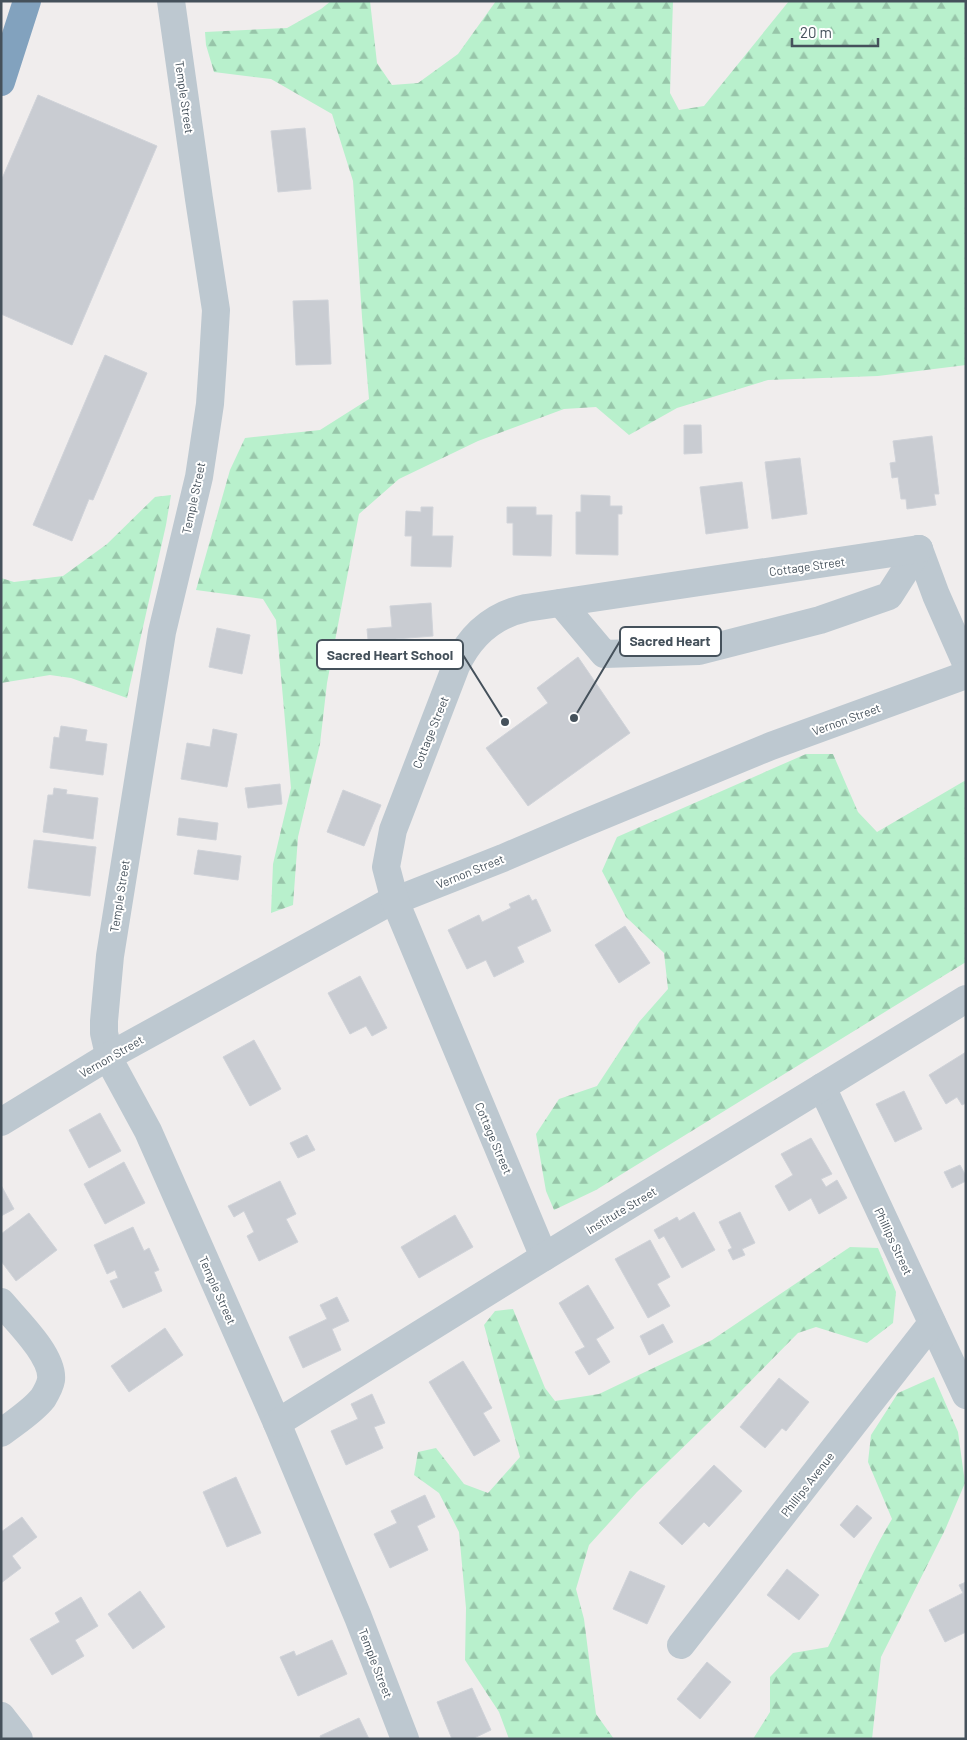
<svg xmlns="http://www.w3.org/2000/svg" width="967" height="1740" viewBox="0 0 967 1740" font-family="Barlow,sans-serif">
<style>
.forest{fill:url(#forest-firs)}
.building{fill:#c9ccd2;stroke:#d0d3d9}
.lines{fill:none;stroke-linecap:round;stroke-linejoin:round}
.minor{stroke:#bdc8d0;stroke-width:28}
.highway{stroke:#82a2be;stroke-width:28}
.labels{text-anchor:middle;dominant-baseline:central;stroke-width:4;stroke-linejoin:round;paint-order:stroke}
.street-label{font-size:12px;fill:#45515b;stroke:#fff}
.leader{fill:none;stroke:#45515b;stroke-width:2}
.callout-dot{fill:#45515b;stroke:#fff;stroke-width:2}
.callout{fill:#fff;stroke:#45515b;stroke-width:2}
.callout-label{font-size:14px;text-anchor:middle;font-weight:bold;fill:#45515b}
</style>
<defs>
<pattern id="forest-firs" width="22" height="20" patternUnits="userSpaceOnUse" patternTransform="scale(1.25)"><rect width="22" height="20" fill="#b8f0cc"/><path d="M5 1l3.5 6h-7zM16 11l3.5 6h-7z" fill="#97c5a9"/></pattern>
</defs>
<rect width="100%" height="100%" fill="#f0eded"/>
<!-- forest -->
<g class="forest">
<path d="M331 1H370L377 63 392 85 418 83 458 54 496 1H673L670 93 679 110 704 106 789 1H966V365L878 376 768 380 677 408 629 435 596 407 564 409 478 441 399 479 359 514 327 683 320 744 298 837 293 905 271 913 273 864 291 788 276 620 263 599 196 590 230 470 245 438 320 430 369 399 362 317 353 181 332 114 271 79 214 72 206 45 205 32 287 28 321 9Z"/>
<path d="M171 495 166 525 127 698 71 678 50 675 1 683V578L14 582 63 576 107 544 155 497Z"/>
<path d="M806 754H833L858 812 877 832 966 780V962L596 1190 554 1210 546 1191 536 1134 559 1099 597 1086 639 1022 668 989 664 953 626 917 602 871 617 837Z"/>
<path d="M850 1247 878 1248 896 1292 893 1323 867 1343 816 1327 798 1333 737 1395 637 1492 589 1545 576 1589 584 1619 596 1714 614 1739H509L499 1712 465 1660 466 1608 459 1532 439 1493 414 1475 418 1452 436 1448 464 1484 488 1493 520 1457 484 1325 495 1311 513 1309 545 1388 555 1401 599 1394 712 1340Z"/>
<path d="M934 1377 958 1432 965 1483 945 1530 881 1657 872 1739H753L770 1712V1677L793 1653 828 1647C850 1605 867 1560 892 1519L868 1462 871 1435 898 1393Z"/>
</g>
<!-- building -->
<g class="building">
<path d="M38 95 157 146 72 345 1 314V181Z"/>
<path d="M305 128 311 189 278 192 271 131Z"/>
<path d="M328 300 331 364 296 365 293 301Z"/>
<path d="M105 355 147 373 93 500 89 499 72 541 33 525Z"/>
<path d="M684 425H701L702 453 684 454Z"/>
<path d="M932 436 939 494H934L936 505 907 509 906 499H901L898 477 892 478 890 463 896 462 893 441Z"/>
<path d="M800 458 807 514 772 519 765 462Z"/>
<path d="M742 482 748 528 706 534 700 487Z"/>
<path d="M581 495 610 496V506H622V514H618V555L576 554V512H581Z"/>
<path d="M421 507H433L432 536H453L451 567 411 566 412 536H405L406 511 421 512Z"/>
<path d="M507 507H536V515H552L551 556 513 555V523H507Z"/>
<path d="M431 603 433 636 396 639 397 647 369 650 367 629 392 627 390 606Z"/>
<path d="M217 628 250 635 242 674 209 667Z"/>
<path d="M578 657 630 733 528 806 486 748 548 703 537 688Z"/>
<path d="M61 726 87 730 85 741 107 744 103 775 50 768 54 737 59 738Z"/>
<path d="M213 729 237 734 227 787 181 779 187 743 210 747Z"/>
<path d="M280 784 282 804 248 808 245 788Z"/>
<path d="M54 788 67 790 66 794 98 798 93 839 43 832 48 795H53Z"/>
<path d="M343 790 381 805 364 846 327 832Z"/>
<path d="M179 818 218 823 216 840 177 835Z"/>
<path d="M34 840 96 847 90 896 28 888Z"/>
<path d="M198 850 241 856 238 880 194 874Z"/>
<path d="M529 895 532 901 536 899 551 931 517 947 524 962 494 977 486 960 467 969 448 930 479 915 482 922 511 908 509 904Z"/>
<path d="M625 926 650 963 619 983 595 945Z"/>
<path d="M360 976 387 1028 372 1036 366 1026 350 1034 328 993Z"/>
<path d="M254 1040 281 1089 250 1106 223 1057Z"/>
<path d="M966 1052V1103L962 1105 957 1097 946 1104 929 1075Z"/>
<path d="M904 1091 922 1129 895 1142 876 1104Z"/>
<path d="M100 1113 121 1151 89 1168 69 1130Z"/>
<path d="M307 1135 315 1150 298 1158 290 1143Z"/>
<path d="M811 1138 832 1174 821 1179 826 1187 837 1180 847 1198 819 1214 811 1198 789 1211 775 1186 793 1175 781 1154Z"/>
<path d="M124 1162 145 1203 105 1224 84 1184Z"/>
<path d="M960 1165 966 1176V1181L952 1188 944 1172Z"/>
<path d="M280 1181 296 1214 286 1219 298 1242 259 1261 247 1236 254 1232 244 1211 234 1217 228 1206Z"/>
<path d="M1 1185 14 1209 1 1216Z"/>
<path d="M694 1212 715 1250 682 1268 664 1236 659 1239 654 1230 677 1217 679 1221Z"/>
<path d="M740 1212 755 1243 742 1249 745 1255 733 1260 728 1250 732 1248 719 1222Z"/>
<path d="M29 1213 57 1250 16 1281 1 1261V1234Z"/>
<path d="M455 1215 473 1247 419 1278 401 1247Z"/>
<path d="M133 1227 144 1251 149 1248 159 1270 154 1272 162 1291 123 1308 110 1281 118 1278 115 1270 107 1274 94 1245Z"/>
<path d="M650 1240 670 1277 657 1284 670 1306 648 1318 615 1259Z"/>
<path d="M588 1285 614 1328 596 1339 610 1362 589 1375 575 1352 585 1347 559 1303Z"/>
<path d="M337 1297 349 1321 332 1329 341 1350 303 1368 289 1337 327 1319 320 1305Z"/>
<path d="M663 1324 673 1342 649 1355 640 1336Z"/>
<path d="M165 1328 183 1355 129 1392 111 1366Z"/>
<path d="M463 1361 492 1408 483 1413 500 1441 474 1456 429 1382Z"/>
<path d="M779 1378 809 1402 786 1431 782 1428 765 1448 740 1427Z"/>
<path d="M372 1394 385 1423 374 1427 383 1448 346 1465 331 1431 358 1419 351 1404Z"/>
<path d="M714 1465 742 1491 709 1527 704 1522 682 1545 659 1523Z"/>
<path d="M236 1477 261 1533 227 1547 203 1492Z"/>
<path d="M425 1495 435 1517 417 1526 428 1550 390 1568 374 1534 397 1523 391 1511Z"/>
<path d="M857 1505 872 1518 854 1538 840 1525Z"/>
<path d="M22 1517 37 1537 12 1556 21 1568 1 1583V1532Z"/>
<path d="M787 1569 819 1595 799 1620 767 1595Z"/>
<path d="M630 1571 665 1586 647 1624 613 1609Z"/>
<path d="M966 1582V1632L945 1642 929 1610 963 1593 959 1585Z"/>
<path d="M140 1591 165 1627 133 1649 108 1614Z"/>
<path d="M81 1597 98 1626 75 1640 84 1656 52 1675 30 1639 60 1622 55 1613Z"/>
<path d="M332 1640 347 1674 298 1696 280 1657 294 1651 296 1656Z"/>
<path d="M707 1662 731 1682 700 1719 677 1699Z"/>
<path d="M472 1688 491 1730 472 1739H452L437 1702Z"/>
<path d="M359 1718 369 1739H321L320 1736Z"/>
</g>
<g class="lines">
<!-- minor -->
<g class="minor">
<path d="M171 1 199 199 216 310 213 360 210 404 199 477 162 632 110 956 104 1021V1033L111 1063 148 1131 277 1423 358 1617 405 1739"/>
<path d="M919 549 936 595 966 663"/>
<path d="M561 603 604 654 699 651 820 620 889 596 919 549"/>
<path d="M822 1087 966 1395"/>
<path d="M1 1122 109 1056 384 905 503 858 580 825 771 746 966 675"/>
<path d="M544 1257 395 901 386 867 393 830 456 666C470 636 493 615 526 608L919 549"/>
<path d="M1 1302C16 1320 54 1356 51 1380 50 1386 46 1393 43 1398 32 1412 15 1422 1 1433"/>
<path d="M277 1423 544 1257 966 999"/>
<path d="M681 1645 932 1323"/>
<path d="M1 1716 19 1739"/>
</g>
<!-- highway -->
<path class="highway" d="M1 82 27 1"/>
</g>
<g class="labels">
<!-- street labels -->
<g class="street-label">
<text transform="translate(185 97) rotate(82)">Temple Street</text>
<text transform="translate(193 498) rotate(-78)">Temple Street</text>
<text transform="translate(807 566) rotate(-8)">Cottage Street</text>
<text transform="translate(846 719) rotate(-20)">Vernon Street</text>
<text transform="translate(430 732) rotate(-68)">Cottage Street</text>
<text transform="translate(470 871) rotate(-22)">Vernon Street</text>
<text transform="translate(119 896) rotate(-81)">Temple Street</text>
<text transform="translate(111 1056) rotate(-30)">Vernon Street</text>
<text transform="translate(494 1138) rotate(67)">Cottage Street</text>
<text transform="translate(621 1210) rotate(-31)">Institute Street</text>
<text transform="translate(894 1241) rotate(65)">Phillips Street</text>
<text transform="translate(218 1290) rotate(66)">Temple Street</text>
<text transform="translate(807 1484) rotate(-52)">Phillips Avenue</text>
<text transform="translate(376 1663) rotate(69)">Temple Street</text>
</g>
</g>
<!-- callouts -->
<path class="leader" d="M574 718L620 641M505 722L463 655"/>
<g class="callout-dot">
<circle cx="574" cy="718" r="5"/>
<circle cx="505" cy="722" r="5"/>
</g>
<g class="callout">
<rect x="620" y="627" width="101" height="29" rx="5"/>
<rect x="317" y="640" width="146" height="29" rx="5"/>
</g>
<g class="callout-label">
<text x="670" y="646">Sacred Heart</text>
<text x="390" y="660">Sacred Heart School</text>
</g>
<!-- border -->
<rect width="967" height="1740" fill="none" stroke="#45515b" stroke-width="5"/>
<!-- scale -->
<path d="M792 38v8h86v-8" fill="none" stroke="#45515b" stroke-width="2.5"/>
<text x="800" y="38" font-size="15" fill="#45515b" stroke="#ffffff" stroke-width="4" paint-order="stroke">20 m</text>
</svg>
